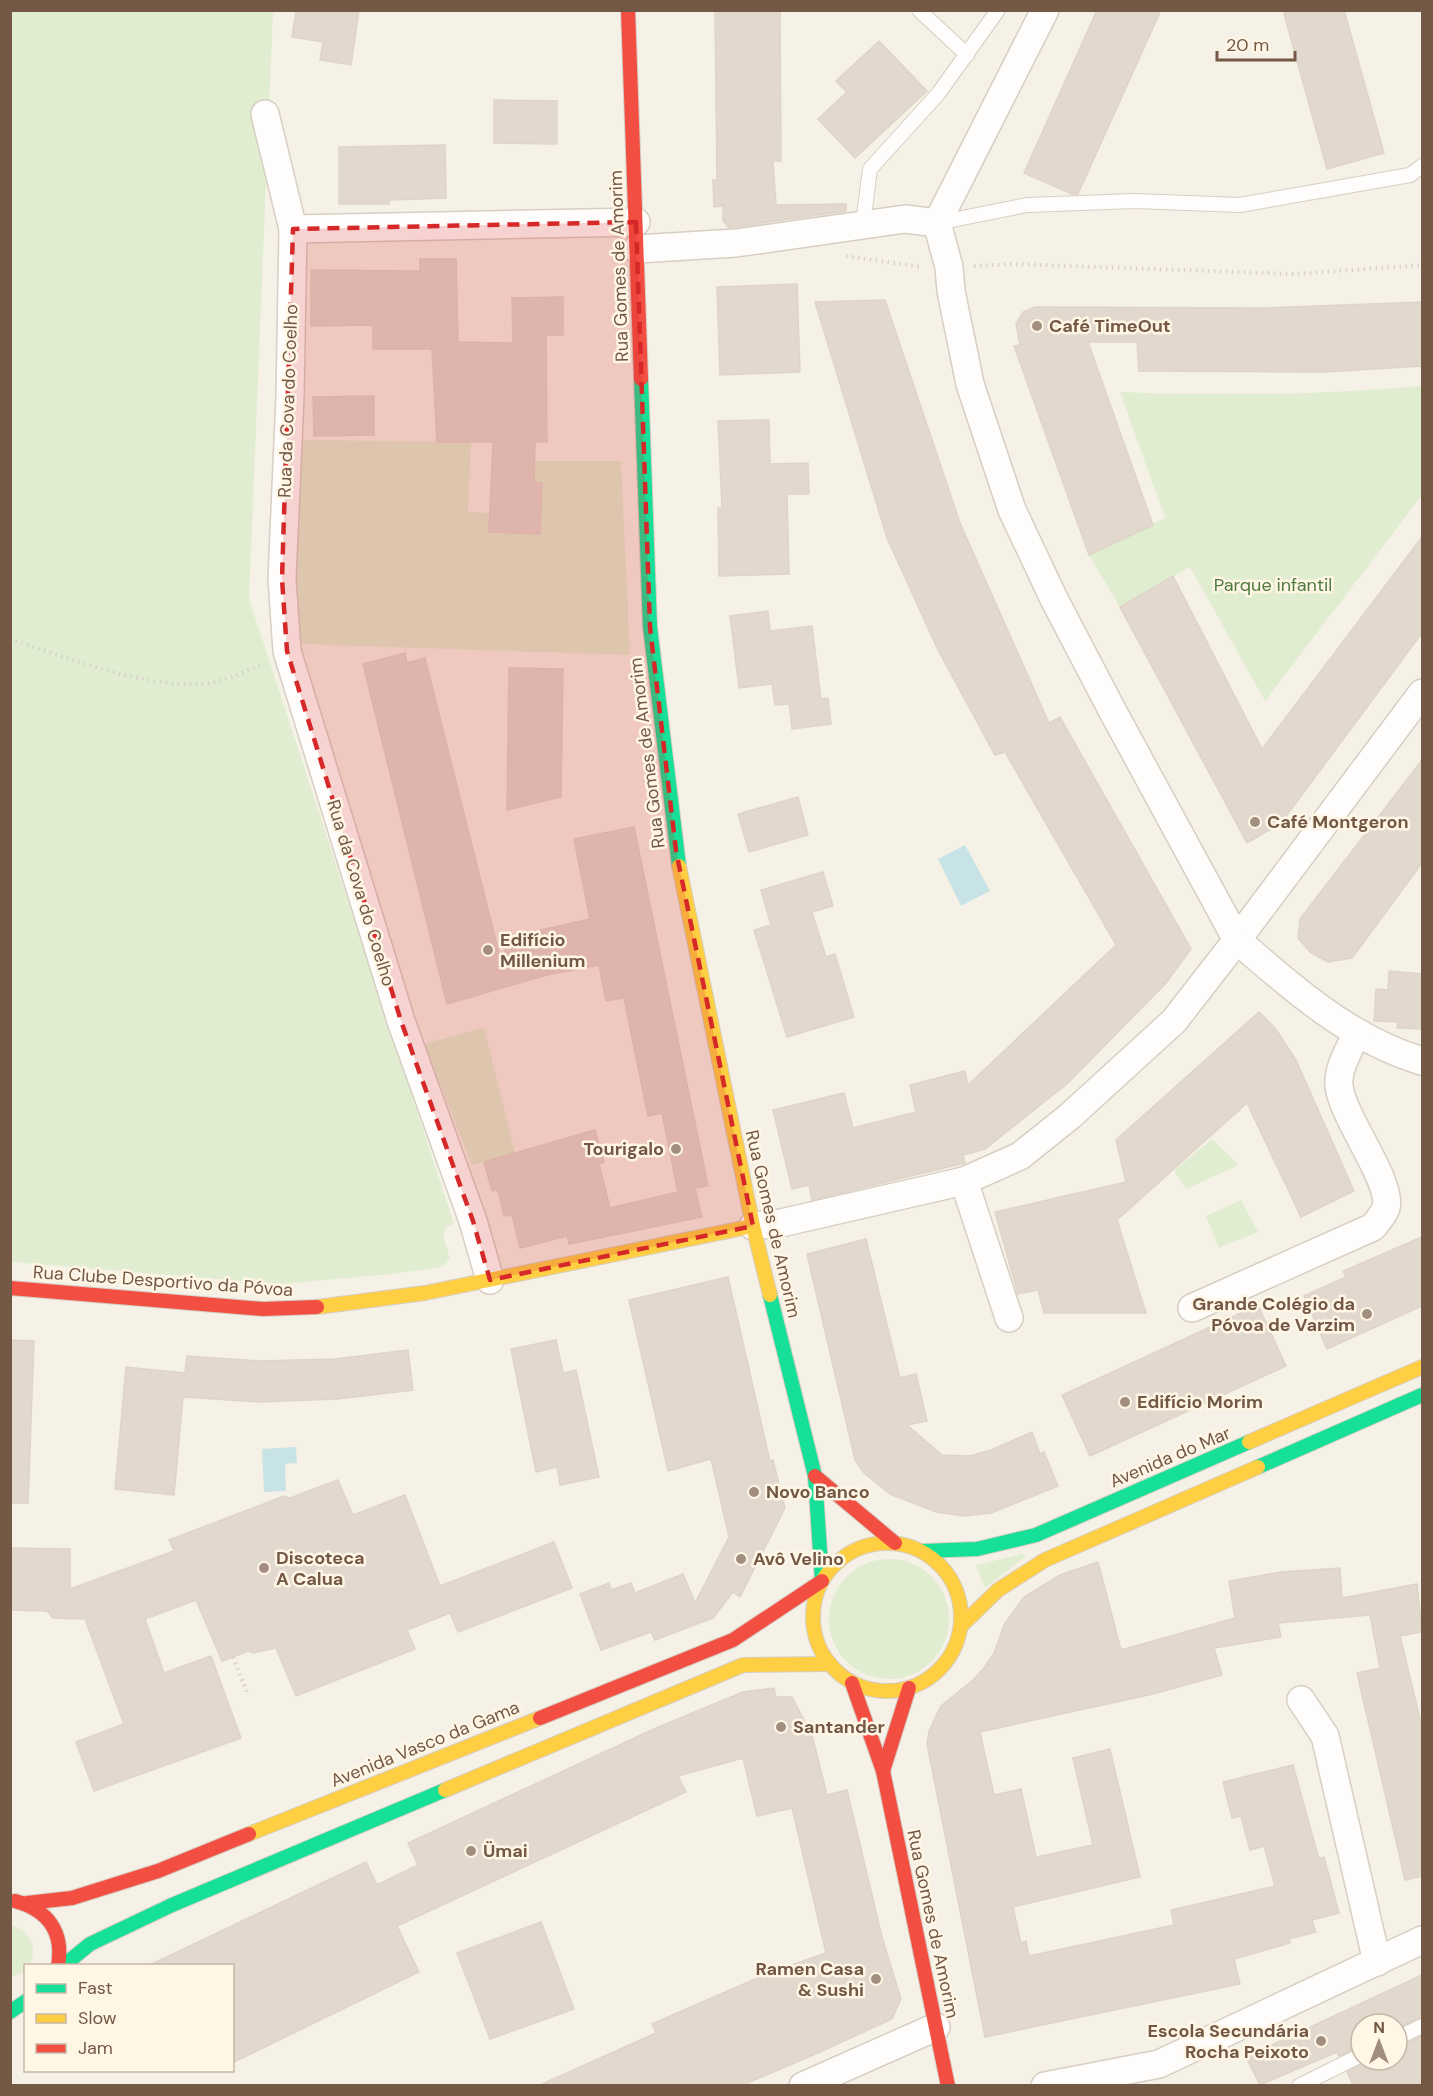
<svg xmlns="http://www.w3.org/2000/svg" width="1433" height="2096" viewBox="0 0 1433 2096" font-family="'DM Sans',sans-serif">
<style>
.green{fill:#e0edd0}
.water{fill:#c8e3e6}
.building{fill:#e2d8ce;stroke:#dfd4c8;stroke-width:1.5}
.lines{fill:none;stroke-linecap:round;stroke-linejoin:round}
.lane-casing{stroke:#d7cec4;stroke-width:16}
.street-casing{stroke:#d7cec4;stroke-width:30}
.fast-casing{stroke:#d6cdc3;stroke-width:16}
.slow-casing{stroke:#d6cdc3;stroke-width:16}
.jam-casing{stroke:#d6cdc3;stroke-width:16}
.path{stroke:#d9d1cb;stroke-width:4;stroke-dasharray:1.5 4.5;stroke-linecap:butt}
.lane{stroke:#fefdfb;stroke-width:14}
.street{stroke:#fefdfb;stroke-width:27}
.fast{stroke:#16e098;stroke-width:14}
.slow{stroke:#ffcf43;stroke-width:14}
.jam{stroke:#f24e42;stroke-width:14}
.marked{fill:#d62828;fill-opacity:0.2;stroke:#d62828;stroke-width:4.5;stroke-dasharray:12 8;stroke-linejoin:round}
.poi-dot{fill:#a28e7e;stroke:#fff6e6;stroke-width:2}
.labels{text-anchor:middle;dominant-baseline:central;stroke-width:5;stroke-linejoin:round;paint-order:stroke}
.street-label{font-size:18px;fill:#745846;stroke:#fff6e6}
.poi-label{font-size:18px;font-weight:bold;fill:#745846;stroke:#fff6e6;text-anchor:start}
.park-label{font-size:18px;fill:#4d7a3e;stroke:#fff6e6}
</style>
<rect width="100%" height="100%" fill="#f6f1e6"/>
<!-- green -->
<g class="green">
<path d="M10 11H273L249 599 454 1224 447 1227 443 1235 450 1259 442 1267 391 1274 281 1284 11 1262Z"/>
<path d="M1422 386V495L1265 701 1190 567 1120 607 1089 555 1165 518 1120 392C1221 396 1322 395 1422 386Z"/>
<path d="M302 440 471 442 468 512 490 513V532L540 533 542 484 534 483 535 470 529 469V461H621L630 655 298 644 294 544Z"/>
<path d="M484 1028 515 1154 472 1165 424 1044Z"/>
<path d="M1212 1139 1239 1165 1186 1189 1174 1171Z"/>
<path d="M1241 1200 1258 1232 1219 1248 1206 1216Z"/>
<path d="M1023 1554 1026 1556 985 1588 976 1565Z"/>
<circle cx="889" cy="1619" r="60"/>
<path d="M10 1925C30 1930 39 1947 29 1965L26 1966 22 1973 11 1977Z"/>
</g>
<!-- water -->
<g class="water">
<path d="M965 845 990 891 961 906 938 859Z"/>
<path d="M296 1447 297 1463 285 1464 286 1491 264 1492 262 1449Z"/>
</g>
<!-- building -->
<g class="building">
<path d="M296 10H359L351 65 320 60 323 42 292 37Z"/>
<path d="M715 10H780L781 161H773L776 205 846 204V211L734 227 729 228 723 221V206L714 207 713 180H717Z"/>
<path d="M1097 10H1161L1078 194H1072L1024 173Z"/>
<path d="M1283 10H1344L1384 153 1327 169Z"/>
<path d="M879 41 927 91 855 158 818 119 847 92 836 81Z"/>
<path d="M494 100 557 101V144L494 143Z"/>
<path d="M445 145 446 198 389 200V204H339V147Z"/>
<path d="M420 259H456L458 342 513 343 512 298 563 297V335H546L547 442H535L534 483H542L540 534 489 532 493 442H437L432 349H373V325L311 326V270L420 271Z"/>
<path d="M797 284 800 372 720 375 717 287Z"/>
<path d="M885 300 960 523 1049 723 1060 717 1191 949 1166 983 1068 1083 985 1149 963 1155 965 1163 812 1200 809 1185 792 1189 773 1110 844 1093 853 1128 916 1112 910 1085 965 1071 968 1085 1116 945 1005 752 995 755 937 648 887 538 815 302Z"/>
<path d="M1422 302V366L1324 372 1139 371 1137 342H1088L1153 525 1089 555 1014 346 1020 345 1016 324 1023 312 1035 307 1266 308Z"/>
<path d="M374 396V435L314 436 313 397Z"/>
<path d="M769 420 770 464 808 463 809 494H787L789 574 719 576 718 508H722L718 421Z"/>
<path d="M1422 537V633L1281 823 1247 843 1120 607 1173 576 1262 749Z"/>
<path d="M768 611 770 631 812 626 821 699 828 698 831 724 792 729 789 704 775 705 772 684 739 688 730 616Z"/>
<path d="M405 653 407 663 425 658 501 961H505V938L590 919 574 839 634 827 708 1186 695 1188 702 1217 569 1244 567 1236 520 1248 512 1215 504 1216 498 1190 492 1191 484 1162 595 1130 604 1162 599 1164 610 1208 678 1192 662 1113 648 1116 624 998 606 1001 599 965 547 975 447 1004 363 664Z"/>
<path d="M509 668 563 669 561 797 507 810Z"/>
<path d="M1422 760V863L1352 958 1328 962 1311 953 1298 938 1300 919Z"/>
<path d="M798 797 808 835 749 852 738 814Z"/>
<path d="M823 872 833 906 812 912 826 957 835 954 854 1017 787 1037 754 930 771 925 761 890Z"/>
<path d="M1389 971 1422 974V1029L1397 1028 1398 1022 1374 1021 1376 989 1388 990Z"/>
<path d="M1259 1012 1275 1028 1296 1060 1354 1191 1301 1217 1247 1103 1117 1220 1146 1313H1044L1038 1290 1018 1294 995 1212 1126 1182 1116 1140Z"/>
<path d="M1422 1237V1306L1327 1349 1304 1296 1346 1277 1343 1271Z"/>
<path d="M866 1239 900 1378 916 1374 927 1421 907 1425 942 1455 970 1456 991 1450 1032 1432 1040 1454 1044 1452 1058 1486 991 1513 964 1516 936 1512 890 1494 864 1473 855 1460 807 1254Z"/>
<path d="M728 1277 770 1461 773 1460 785 1508 740 1597 733 1592 713 1618 702 1622 655 1640 651 1632 601 1650 580 1594 609 1583 611 1590 631 1583 635 1593 683 1574 695 1603 729 1537 711 1459 668 1471 629 1300Z"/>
<path d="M1258 1305 1286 1366 1090 1456 1062 1395Z"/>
<path d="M10 1340 34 1341 28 1503H10Z"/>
<path d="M556 1340 563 1373 576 1370 599 1477 560 1485 557 1467 536 1472 511 1349Z"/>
<path d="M408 1350 413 1390 337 1399 259 1402 183 1397 174 1495 115 1489 126 1367 185 1373 187 1356 260 1361 335 1359Z"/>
<path d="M338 1480 353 1515 405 1495 440 1586 554 1542 572 1588 458 1632 450 1613 407 1630 415 1649 296 1696 276 1648 253 1653 248 1651 222 1661 196 1600 145 1619 164 1673 211 1656 241 1738 94 1791 76 1742 124 1724 85 1619 53 1618 47 1611 10 1610V1548L70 1549V1589L174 1551 169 1540 284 1496 290 1498Z"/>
<path d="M1098 1562 1121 1650 1235 1618 1229 1581 1281 1572 1340 1568 1342 1598 1417 1584 1422 1632 1400 1636 1422 1727V1876L1405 1880 1357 1673 1380 1668 1370 1615 1278 1623 1281 1637 1214 1648 1222 1675 1153 1694 980 1732 994 1795 1021 1789 1036 1857 1093 1845 1073 1758 1110 1749 1140 1877 1013 1907 1021 1943 1026 1941 1029 1956 1174 1925 1171 1910 1275 1886 1264 1846 1250 1850 1241 1816 1232 1818 1223 1782 1293 1765 1319 1859 1324 1857 1339 1913 1312 1920 1316 1932 1289 1939 1290 1943 1234 1959 1240 1984 985 2037 927 1744 929 1731 941 1706 973 1680 984 1668 994 1653 1005 1623 1024 1597 1060 1575Z"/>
<path d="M774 1688 776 1697H792L812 1735 827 1795 847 1790 882 1937 901 1999 892 2019 820 2052 743 2085H540L656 2033 652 2024 771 1972 826 1953 792 1808 757 1816 743 1758 678 1776 686 1792 397 1926 419 1972 232 2063V1965H150L366 1862 377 1885 418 1865 408 1843 656 1728 743 1692Z"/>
<path d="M541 1922 574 2009 490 2039 457 1953Z"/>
<path d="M1422 1975V2017L1397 2028V2024H1361V2046L1339 2056 1337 2052 1260 2085 1246 2057Z"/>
<path d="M1422 2036V2085H1353L1347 2072 1368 2060H1397V2047Z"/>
</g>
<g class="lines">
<defs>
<g id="lane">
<path d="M919 10 967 55"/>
<path d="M937 223 1027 205 1135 201 1240 205 1410 175 1422 166"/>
<path d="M863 224 870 169 938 94 998 10"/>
<path d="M1397 2038 1422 2026"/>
<path d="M1299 2086 1361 2055"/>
</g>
<g id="street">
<path d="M1045 10 937 223 949 267 951 291 970 384 1012 510 1054 599 1112 710 1237 940 1422 693"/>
<path d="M265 114 293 229 290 397 282 579 287 651 401 1021 473 1221 490 1280"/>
<path d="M293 229 636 222"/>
<path d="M637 249 736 243 905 219 937 223"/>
<path d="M964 1181 1009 1318"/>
<path d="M753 1226 781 1223 964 1181 1020 1156 1070 1116 1174 1021 1237 940C1292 988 1351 1040 1422 1061"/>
<path d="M1192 1308 1373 1227C1377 1222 1384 1214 1386 1208 1393 1182 1343 1119 1339 1086 1337 1069 1350 1048 1357 1033"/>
<path d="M1301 1700 1325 1736 1377 1962"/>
<path d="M803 2086 936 2027"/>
<path d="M1045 2086 1159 2064 1422 1940"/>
</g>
<g id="fast">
<path d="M641 379 650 627 679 866"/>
<path d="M770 1295 815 1476 822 1581"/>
<path d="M1258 1467 1422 1395"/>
<path d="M923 1551 977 1549 1036 1535 1249 1442"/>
<path d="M63 1966 90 1944 172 1905 445 1790"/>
<path d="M10 2012 26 2001"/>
</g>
<g id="slow">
<path d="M679 866 753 1226 770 1295"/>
<path d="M317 1307 425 1293 753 1226"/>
<path d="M1249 1442 1422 1367"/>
<circle cx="887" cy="1617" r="74"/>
<path d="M962 1625 998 1590 1045 1560 1258 1467"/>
<path d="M445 1790 743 1665 829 1664"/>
<path d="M249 1834 540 1718"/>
</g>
<g id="jam">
<path d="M628 10 641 379"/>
<path d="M10 1288 263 1309 317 1307"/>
<path d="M815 1476 895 1543"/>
<path d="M852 1683 883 1771 948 2086"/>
<path d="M540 1718 733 1640 822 1581"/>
<path d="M883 1771 909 1688"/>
<path d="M15 1901C48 1910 64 1932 58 1966"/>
<path d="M27 1903 72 1898 158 1871 249 1834"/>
</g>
</defs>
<!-- lane casing -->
<use href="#lane" class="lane-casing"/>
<!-- street casing -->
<use href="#street" class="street-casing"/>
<!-- fast casing -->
<use href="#fast" class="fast-casing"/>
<!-- slow casing -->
<use href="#slow" class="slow-casing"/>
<!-- jam casing -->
<use href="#jam" class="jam-casing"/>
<!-- path -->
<g class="path">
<path d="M846 256 921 267"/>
<path d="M974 266 1011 264 1295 274 1422 265"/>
<path d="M10 639C65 657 141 687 199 684 222 683 243 673 264 663"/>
<path d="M233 1657 247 1692"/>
</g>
<!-- lane -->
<use href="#lane" class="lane"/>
<!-- street -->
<use href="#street" class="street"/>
<!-- fast -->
<use href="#fast" class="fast"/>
<!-- slow -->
<use href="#slow" class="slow"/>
<!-- jam -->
<use href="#jam" class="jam"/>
</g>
<!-- marked area -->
<path class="marked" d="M636 222 650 627 676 851 753 1226 490 1280 473 1221 401 1021 287 651 282 579 293 229Z"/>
<!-- markers -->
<g class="poi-dot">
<circle cx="1037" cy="326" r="6"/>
<circle cx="1255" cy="822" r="6"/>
<circle cx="488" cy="950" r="6"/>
<circle cx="676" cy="1149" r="6"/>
<circle cx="1367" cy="1314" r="6"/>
<circle cx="1125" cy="1402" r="6"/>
<circle cx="754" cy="1492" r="6"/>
<circle cx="741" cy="1559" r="6"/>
<circle cx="264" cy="1568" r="6"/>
<circle cx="781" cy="1727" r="6"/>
<circle cx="471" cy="1851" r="6"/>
<circle cx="876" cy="1979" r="6"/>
<circle cx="1321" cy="2041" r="6"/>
</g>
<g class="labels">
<!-- street labels -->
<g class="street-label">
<text transform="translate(619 266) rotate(-92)">Rua Gomes de Amorim</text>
<text transform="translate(288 401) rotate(-88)">Rua da Cova do Coelho</text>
<text transform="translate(647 753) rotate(-97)">Rua Gomes de Amorim</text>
<text transform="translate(361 893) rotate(73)">Rua da Cova do Coelho</text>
<text transform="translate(773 1224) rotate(77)">Rua Gomes de Amorim</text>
<text transform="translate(163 1281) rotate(4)">Rua Clube Desportivo da Póvoa</text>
<text transform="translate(1170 1457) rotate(-23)">Avenida do Mar</text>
<text transform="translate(425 1744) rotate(-22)">Avenida Vasco da Gama</text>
<text transform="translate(933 1924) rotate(78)">Rua Gomes de Amorim</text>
</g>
<!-- poi labels -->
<g class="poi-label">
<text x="1049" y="326">Café TimeOut</text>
<text x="1267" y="822">Café Montgeron</text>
<text x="500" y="940">Edifício<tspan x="500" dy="21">Millenium</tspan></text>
<text x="664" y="1149" text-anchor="end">Tourigalo</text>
<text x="1355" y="1304" text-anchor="end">Grande Colégio da<tspan x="1355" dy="21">Póvoa de Varzim</tspan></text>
<text x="1137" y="1402">Edifício Morim</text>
<text x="766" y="1492">Novo Banco</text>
<text x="276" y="1558">Discoteca<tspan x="276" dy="21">A Calua</tspan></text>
<text x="753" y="1559">Avô Velino</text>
<text x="793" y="1727">Santander</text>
<text x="483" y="1851">Ümai</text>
<text x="864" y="1969" text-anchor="end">Ramen Casa<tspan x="864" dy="21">&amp; Sushi</tspan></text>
<text x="1309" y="2031" text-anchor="end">Escola Secundária<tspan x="1309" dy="21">Rocha Peixoto</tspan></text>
</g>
<!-- park labels -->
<g class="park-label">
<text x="1273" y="585">Parque infantil</text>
</g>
</g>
<!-- border -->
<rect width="1433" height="2096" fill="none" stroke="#745846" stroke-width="24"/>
<!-- legend -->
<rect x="24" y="1964" width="210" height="108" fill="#fff6e6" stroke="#c7b7a6" stroke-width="1.5"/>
<rect x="36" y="1984" width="30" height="9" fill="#16e098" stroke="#c7b7a6" stroke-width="1.5"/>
<text x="78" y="1994" font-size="18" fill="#745846">Fast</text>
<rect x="36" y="2014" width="30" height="9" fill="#ffcf43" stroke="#c7b7a6" stroke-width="1.5"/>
<text x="78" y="2024" font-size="18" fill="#745846">Slow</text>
<rect x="36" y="2044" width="30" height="9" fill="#f24e42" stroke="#c7b7a6" stroke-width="1.5"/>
<text x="78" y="2054" font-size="18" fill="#745846">Jam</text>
<!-- north arrow -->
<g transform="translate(1379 2042)"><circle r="28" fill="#fff6e6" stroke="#c7b7a6" stroke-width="1.5"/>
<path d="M0-4.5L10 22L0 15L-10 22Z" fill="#a28e7e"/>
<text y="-9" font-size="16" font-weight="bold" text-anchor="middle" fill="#745846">N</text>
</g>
<!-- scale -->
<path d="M1217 51v9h78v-9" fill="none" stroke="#745846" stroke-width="3"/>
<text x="1226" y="51" font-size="18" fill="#745846" stroke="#fff6e6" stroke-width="4.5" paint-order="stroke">20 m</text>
</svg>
